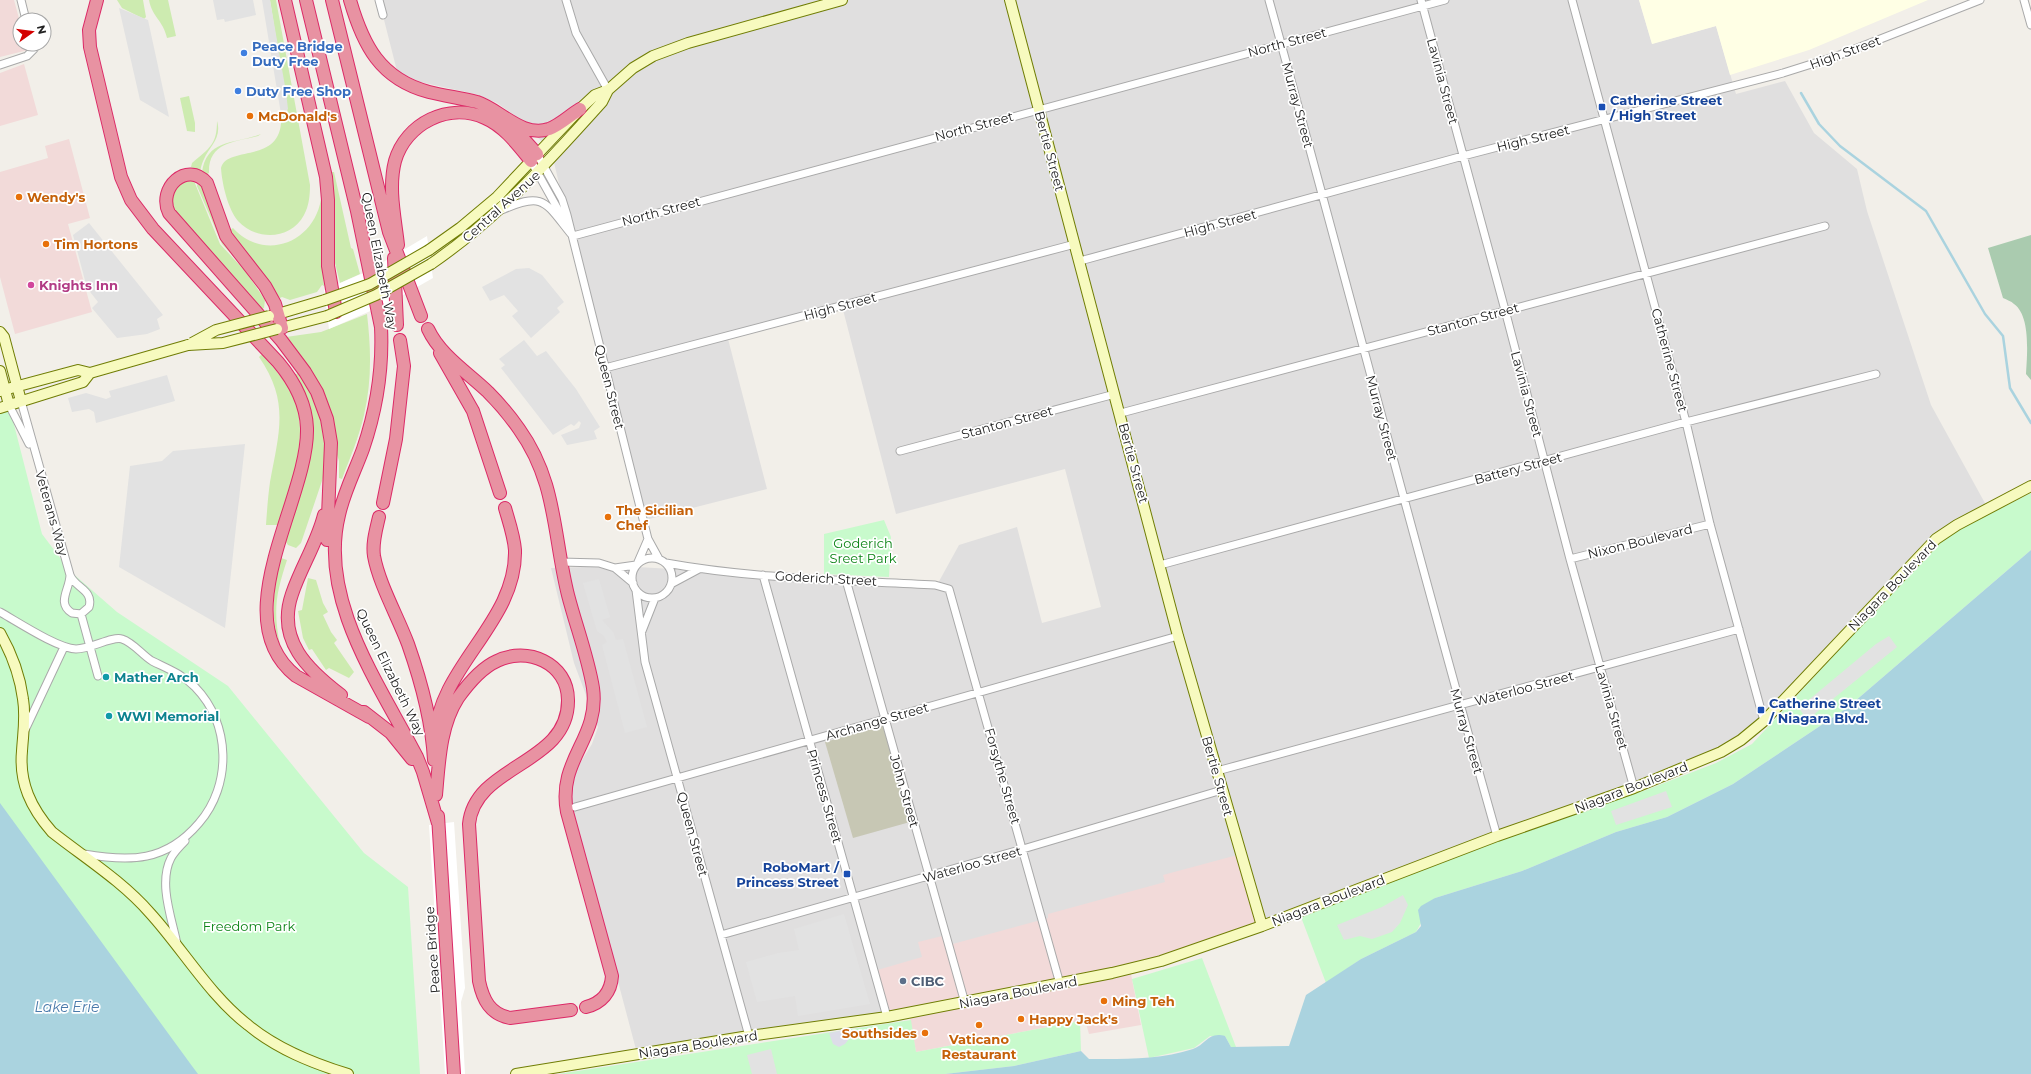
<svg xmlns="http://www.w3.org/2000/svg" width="2031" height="1074" viewBox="0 0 2031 1074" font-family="Montserrat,sans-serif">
<rect width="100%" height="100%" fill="#f2efe9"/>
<path fill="#e0dfdf" d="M 379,0 L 1639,0 L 1652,44 L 1716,26 L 1736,94 L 1785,81 L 1814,133 L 1857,169 L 1867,211 L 1931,405 L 1986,505 L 1931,545 L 1764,722 L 1718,756 L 1260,925 L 887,1013 L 638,1057 L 572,808 L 570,794 L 577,768 L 592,744 L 598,727 L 574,663 L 551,568 L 618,566 L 655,568 L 937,585 L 959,545 L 1017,527 L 1042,623 L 1101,607 L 1065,469 L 896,514 L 842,306 L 727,335 L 767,489 L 645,520 L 567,217 L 551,150 L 514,115 L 497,103 L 475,94 L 420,82 L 397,71 Z"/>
<path fill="#f2dad9" d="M 0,0 L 14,0 L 20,22 L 20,44 L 26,44 L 28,50 L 0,57 Z
M 24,64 L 38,115 L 0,126 L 0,73 Z
M 69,139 L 90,218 L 68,224 L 92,312 L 15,334 L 0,277 L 0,172 L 48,158 L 45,146 Z
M 1241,854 L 1262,926 L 1130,969 L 1141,1025 L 1089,1034 L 1085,1020 L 916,1052 L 909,1013 L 887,1017 L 874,971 L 922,957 L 918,942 L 946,935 L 949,945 L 1048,918 L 1048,914 L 1165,882 L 1163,875 Z"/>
<path fill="#ffffe5" d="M 1639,0 L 1928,0 L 1809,50 L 1730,75 L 1716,26 L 1652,44 Z"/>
<path fill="#c7c7b4" d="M 883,726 L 910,822 L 853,838 L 825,742 Z"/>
<path fill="#cdebb0" d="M 117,0 L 143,0 L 146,17 L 144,19 L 122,8 Z
M 149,0 L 168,0 L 176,36 L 167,38 C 163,20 152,17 149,0 Z
M 270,0 L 276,0 L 310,185 C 310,195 309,206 304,215 C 291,240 256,241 238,221 C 228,209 222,184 221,168 C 227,144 285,166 281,114 L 288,114 Z
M 189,96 L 195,123 L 195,132 L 187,131 L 180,98 Z
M 217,121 C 222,138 210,146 204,159 C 202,163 201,167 200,171 L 191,167 L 192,163 C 210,148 217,144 217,121 Z
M 261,134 L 258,136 C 235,142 208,142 209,173 L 205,175 L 202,173 C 206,138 237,144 261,134 Z
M 330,172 L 334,172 L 351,248 L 353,249 L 360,274 L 340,283 L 335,263 L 334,202 Z
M 189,180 L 194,181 L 220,244 L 246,272 L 265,300 L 264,308 L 262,309 L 177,215 C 169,198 169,185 189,180 Z
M 198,182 L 201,184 L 247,271 L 222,244 L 197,186 Z
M 321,199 L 322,200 L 322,264 L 324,286 L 322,285 L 317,292 L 290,300 L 282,297 L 280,298 L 236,241 L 230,230 L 233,228 C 264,262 314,243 321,199 Z
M 367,314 C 371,348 372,381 364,415 C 359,437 350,458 342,479 L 339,478 L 339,461 L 311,372 L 286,337 L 321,332 Z
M 262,354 C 273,367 285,380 293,396 C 311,437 290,484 278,525 L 266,525 C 267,511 268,496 270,482 C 279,432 290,402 259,357 Z
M 298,373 L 308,388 L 320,417 L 325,448 L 324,475 L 301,543 L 296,548 L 288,545 L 286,542 L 310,452 L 295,375 Z
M 281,558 L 287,560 C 276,594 273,609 280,645 C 269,615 274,588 281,558 Z
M 308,578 L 316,580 L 323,603 L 328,612 L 323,615 L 331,632 L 337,640 L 334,643 L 354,672 L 349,678 L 329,668 L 326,670 L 312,649 L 309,650 L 303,638 L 298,611 L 302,610 Z"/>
<path fill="#aacbaf" d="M 2031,235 L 2031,380 L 2026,374 C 2027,356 2031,316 2014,304 C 2011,301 2007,300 2003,298 L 1988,248 Z"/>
<path fill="#c8facc" d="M 10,409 L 42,534 L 70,571 L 117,612 L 228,686 L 364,853 L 408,887 L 420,1074 L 195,1074 L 0,814 L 0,410 Z
M 2031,493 L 2031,550 L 1847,708 L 1733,784 L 1667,817 L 1616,832 L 1522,871 L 1435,898 L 1416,932 L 1361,959 L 1326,983 L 1301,917 L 1507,835 L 1646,790 L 1716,763 L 1752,744 L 1936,545 L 1956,531 Z
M 884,520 L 891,537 L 889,577 L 824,574 L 824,534 Z
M 1202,958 L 1236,1047 L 1231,1047 L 1225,1036 L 1210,1036 L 1194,1048 L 1149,1058 L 1132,979 Z
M 911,1020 L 916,1052 L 1080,1021 L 1081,1051 L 1014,1066 L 945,1074 L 558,1074 Z"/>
<path fill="#e2e2e2" d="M 213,0 L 253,0 L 256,15 L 225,22 L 224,19 L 217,20 Z
M 262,0 L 270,0 L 286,92 L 288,109 L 281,114 Z
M 119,8 L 148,20 L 169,117 L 140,100 Z
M 89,223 L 163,315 L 157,319 L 160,329 L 147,334 L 117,338 L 92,308 L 98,302 L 87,288 L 73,235 Z
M 529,268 L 542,275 L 564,302 L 557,308 L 560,312 L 531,338 L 512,316 L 518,311 L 504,295 L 490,301 L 482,287 L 516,269 Z
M 524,340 L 537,356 L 546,351 L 576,389 L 600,427 L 594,431 L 597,439 L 567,445 L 561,435 L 579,428 L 581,423 L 579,421 L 574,426 L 571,424 L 553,435 L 501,368 L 505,365 L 499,359 Z
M 167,375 L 175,401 L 96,423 L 94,412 L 89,409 L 72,412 L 68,398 L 86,393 L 106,399 L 111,397 L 109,391 Z
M 245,444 L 225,628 L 119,567 L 130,466 L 162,461 L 173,451 Z
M 599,579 L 610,617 L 602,620 L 613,632 L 616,640 L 623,639 L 647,727 L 625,733 L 602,645 L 607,642 L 604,636 L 597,631 L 583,583 Z
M 1889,636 L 1897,647 L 1807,720 L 1799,708 L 1876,644 Z
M 1666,791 L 1672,807 L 1616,825 L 1611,811 Z
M 1403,895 L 1408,905 L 1400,923 L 1392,932 L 1372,939 L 1360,936 L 1344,940 L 1337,925 L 1382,907 Z
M 844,914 L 870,1004 L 798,1016 L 795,996 L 757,1002 L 746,962 L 778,953 L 799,950 L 794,929 Z
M 771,1049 L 777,1074 L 752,1074 L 747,1055 Z"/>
<path fill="#dddde8" d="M 848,1029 L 849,1039 L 845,1044 L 839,1047 L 833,1044 L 829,1033 Z"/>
<path fill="#aad3df" d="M 2031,550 L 2031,1074 L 945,1074 L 1014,1066 L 1081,1051 L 1089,1059 C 1124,1059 1160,1060 1193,1049 C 1206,1044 1209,1031 1225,1036 L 1231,1047 L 1289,1046 L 1306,995 L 1361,959 L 1416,932 L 1421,926 L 1418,910 L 1421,906 L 1435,898 L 1522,871 L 1616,832 L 1667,817 L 1733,784 L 1847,708 Z
M 0,803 L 192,1066 L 198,1074 L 0,1074 Z"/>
<path fill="#fff" d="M 427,236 L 433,278 L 391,302 L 329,329 L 324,290 L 368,271 Z
M 454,822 L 465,988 L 461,1002 L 465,1074 L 445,1074 L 429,825 Z"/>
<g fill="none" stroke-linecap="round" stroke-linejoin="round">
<path stroke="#aad3df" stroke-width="2.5" d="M 1801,93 L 1819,124 L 1840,146 L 1926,211 L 1985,314 L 2003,336 L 2010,388 L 2031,423"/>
<defs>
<path id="street" d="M 21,0 L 26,20
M 379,0 L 383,15
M 566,0 L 576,33 L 608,90
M 1269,0 C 1346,278 1418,558 1497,836
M 1421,0 L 1505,310 L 1570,559 L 1634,788
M 1572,0 L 1686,422 L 1710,524 L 1764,721
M 2024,0 L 2031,25
M 0,65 L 27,56 L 34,49 L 32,44
M 537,154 L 562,199 L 567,215 L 648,539 L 659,559
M 531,161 L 565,222
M 502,210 C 544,191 545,202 571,234
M 573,236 L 1445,0
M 1080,261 L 1463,156 L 1783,73 L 1837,56 L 1980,0
M 605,368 L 1075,244
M 21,401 L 70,575
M 9,405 L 29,444
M 1121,413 L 1825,226
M 900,451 L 1115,394
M632 578a20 20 0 1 1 40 0a20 20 0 1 1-40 0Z
M 1570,559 L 1710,524
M 561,562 L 599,563 L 615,568 L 633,583
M 638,562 L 648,539
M 666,563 C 754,579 846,580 935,585 L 949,589 L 1060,984
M 1160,565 L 1686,422 L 1876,374
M 615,568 L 636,565
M 70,575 C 75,588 94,590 89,607 L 81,614 L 72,613 C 56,603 70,589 70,575 Z
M 763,575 L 887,1017
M 846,580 L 965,1003
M 671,584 L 699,569
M 636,590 L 645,662 L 749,1036
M 0,612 C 18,622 57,648 76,649 C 91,649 112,636 122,639 C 134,643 142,655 152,661 C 168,669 182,674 195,687 C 231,724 232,785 199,823 C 166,862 130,862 84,854
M 81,614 L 98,676
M 642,631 L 655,598
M 25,730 L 64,647
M 1217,771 L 1739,629
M 575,807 L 1178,636
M 721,935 L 1023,849 L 1222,790
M 177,944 C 172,919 158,883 171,858 C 174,852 180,846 185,841"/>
<path id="secondary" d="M 1010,0 L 1178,636 L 1262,926
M 429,250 L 460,228 L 497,197 L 580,109 L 595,95 L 608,90
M 431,264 C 497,219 549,161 602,102 L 608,90 L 633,68 L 653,56 L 688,43 L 842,0
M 271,316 L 325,300
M 277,329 L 327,316
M 0,332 L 4,337 L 21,401
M 0,371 L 9,405
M 0,391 L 78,370 L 90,373
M 0,408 L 83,382 L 90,373 L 188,345
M 0,633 C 12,654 20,676 23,699 C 26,717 23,734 22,751 C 19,783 31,808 52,832 C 85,858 122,881 150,913 C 182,948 210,996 248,1025 C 277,1049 312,1063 348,1074
M 516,1074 L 749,1036 L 887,1017 L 1112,973 L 1161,961 L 1262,926 L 1497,836 L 1634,788 L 1721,752 L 1741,740 L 1764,721 L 1936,539 L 1957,525 L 2031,486"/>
<path id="highway" d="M 97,0 L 89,30 L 90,47 L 121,177 L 131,200 L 153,229 L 278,362 C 294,381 306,402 307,428 C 309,499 223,618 296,676 L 369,717
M 285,0 L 326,177 L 328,200 L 328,266 L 336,312
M 306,0 L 357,211 L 381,327 C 383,368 376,411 363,449 C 355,471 344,492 339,515 C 318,600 380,685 417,757 L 423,772 L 438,823
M 332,0 L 389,232 L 421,316
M 350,0 C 363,45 380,79 429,92 C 445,96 461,98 477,102 C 501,110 522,138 549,129 C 560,125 570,115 580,109
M 511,125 L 537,154
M 398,245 C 395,218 388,188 395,161 C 406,123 449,102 485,118 C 504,126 518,145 531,161
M 394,258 L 397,325
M 282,328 L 275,304 L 265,286 L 226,236 L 207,183 C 187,160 157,188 169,213 L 281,340 L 305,372 L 317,392 L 327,419 L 331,443 L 327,540
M 428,329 C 440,355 467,372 488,392 C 499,403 510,416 519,429 C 557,482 553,535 568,595 C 576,626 588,657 593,688 C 600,739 557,759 567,812 L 612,976 C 611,992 602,1003 586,1007
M 440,353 L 473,411 L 500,493
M 383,503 L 396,439 L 404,366 L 400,340
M 324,515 C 317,543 301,567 292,594 C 276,640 308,670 341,695
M 379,517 C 376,530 372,543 374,556 C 379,584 398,617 408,644 C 421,681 432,721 434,760
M 364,712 L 391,733 L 412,759
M 435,737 C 439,666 517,622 515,550 C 514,536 509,522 505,508
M 436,795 C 439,762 440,726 458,698 C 468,684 481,668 497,661 C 527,646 568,663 568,700 C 569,765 475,764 469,824 L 479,981 C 483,1000 490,1014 510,1018 L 571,1010
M 438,816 L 454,1074"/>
</defs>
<use href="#street" stroke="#a9a9a9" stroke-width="9"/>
<use href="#secondary" stroke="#707d05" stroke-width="12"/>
<use href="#highway" stroke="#dc2a67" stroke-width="14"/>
<use href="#street" stroke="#fff" stroke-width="7"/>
<use href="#secondary" stroke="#f7fabf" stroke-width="10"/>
<use href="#highway" stroke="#e892a2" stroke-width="12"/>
<defs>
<path id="secondary-bridge" d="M 325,300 L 370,284 L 429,250
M 327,316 L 376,295 L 431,264
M 192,343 L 216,330 L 269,316
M 188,345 L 223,343 L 277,329"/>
</defs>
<use href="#secondary-bridge" stroke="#707d05" stroke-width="12" stroke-linecap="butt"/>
<use href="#secondary-bridge" stroke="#f7fabf" stroke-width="10"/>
</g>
<g fill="#3f7fe0" stroke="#fff" stroke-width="1.5">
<circle cx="244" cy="53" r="4"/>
<circle cx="238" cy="91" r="4"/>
</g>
<g fill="#1a4fb4" stroke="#fff" stroke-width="1.5">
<rect x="1598" y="103" width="8" height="8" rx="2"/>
<rect x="1757" y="706" width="8" height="8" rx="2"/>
<rect x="843" y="870" width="8" height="8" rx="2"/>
</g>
<g fill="#e8710a" stroke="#fff" stroke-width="1.5">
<circle cx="250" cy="116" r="4"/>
<circle cx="19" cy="197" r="4"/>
<circle cx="46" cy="244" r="4"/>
<circle cx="608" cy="517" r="4"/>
<circle cx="1104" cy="1001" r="4"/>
<circle cx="1021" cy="1019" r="4"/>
<circle cx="979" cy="1025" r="4"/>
<circle cx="925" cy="1033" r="4"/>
</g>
<circle fill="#d1479c" stroke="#fff" stroke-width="1.5" cx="31" cy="285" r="4"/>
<g fill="#0f9aa8" stroke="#fff" stroke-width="1.5">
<circle cx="106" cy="677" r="4"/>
<circle cx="109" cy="716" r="4"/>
</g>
<circle fill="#5c6f8a" stroke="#fff" stroke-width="1.5" cx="903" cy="981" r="4"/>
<g text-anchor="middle" stroke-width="3.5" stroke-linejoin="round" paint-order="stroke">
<g font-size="13" fill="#222" stroke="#fff">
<text transform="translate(1287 42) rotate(-15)" y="5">North Street</text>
<text transform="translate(1845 52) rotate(-20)" y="5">High Street</text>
<text transform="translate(1443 81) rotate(75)" y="5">Lavinia Street</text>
<text transform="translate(1298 105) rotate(75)" y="5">Murray Street</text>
<text transform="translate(974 126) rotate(-15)" y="5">North Street</text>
<text transform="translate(1533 138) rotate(-14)" y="5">High Street</text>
<text transform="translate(1050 151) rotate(75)" y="5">Bertie Street</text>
<text transform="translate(501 206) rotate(-42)" y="5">Central Avenue</text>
<text transform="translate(661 211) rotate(-15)" y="5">North Street</text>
<text transform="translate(1220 223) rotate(-15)" y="5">High Street</text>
<text transform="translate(380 261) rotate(79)" y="5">Queen Elizabeth Way</text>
<text transform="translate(840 306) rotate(-15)" y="5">High Street</text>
<text transform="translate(1473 319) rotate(-15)" y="5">Stanton Street</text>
<text transform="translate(1670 360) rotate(75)" y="5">Catherine Street</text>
<text transform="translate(610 387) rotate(76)" y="5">Queen Street</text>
<text transform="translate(1527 394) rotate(75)" y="5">Lavinia Street</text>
<text transform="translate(1382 418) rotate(75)" y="5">Murray Street</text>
<text transform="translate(1007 422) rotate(-15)" y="5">Stanton Street</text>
<text transform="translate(1134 463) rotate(75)" y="5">Bertie Street</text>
<text transform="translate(1518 468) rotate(-15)" y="5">Battery Street</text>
<text transform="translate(52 513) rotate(74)" y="5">Veterans Way</text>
<text transform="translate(1640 541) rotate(-14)" y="5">Nixon Boulevard</text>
<text transform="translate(826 578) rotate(3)" y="5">Goderich Street</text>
<text transform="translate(1892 585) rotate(-46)" y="5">Niagara Boulevard</text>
<text transform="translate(391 672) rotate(64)" y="5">Queen Elizabeth Way</text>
<text transform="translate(1524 688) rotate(-15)" y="5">Waterloo Street</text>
<text transform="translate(1612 707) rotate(74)" y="5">Lavinia Street</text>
<text transform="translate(877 721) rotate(-16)" y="5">Archange Street</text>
<text transform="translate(1467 731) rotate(74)" y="5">Murray Street</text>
<text transform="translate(1003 776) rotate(74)" y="5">Forsythe Street</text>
<text transform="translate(1218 776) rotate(74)" y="5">Bertie Street</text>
<text transform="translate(1631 787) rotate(-21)" y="5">Niagara Boulevard</text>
<text transform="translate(905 791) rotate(74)" y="5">John Street</text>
<text transform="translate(825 796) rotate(74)" y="5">Princess Street</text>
<text transform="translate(693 834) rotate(75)" y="5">Queen Street</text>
<text transform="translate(972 864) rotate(-16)" y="5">Waterloo Street</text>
<text transform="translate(1328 900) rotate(-21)" y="5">Niagara Boulevard</text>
<text transform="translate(432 950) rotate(-94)" y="5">Peace Bridge</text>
<text transform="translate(1018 992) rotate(-11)" y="5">Niagara Boulevard</text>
<text transform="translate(698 1044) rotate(-9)" y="5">Niagara Boulevard</text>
</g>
<g font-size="13" font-weight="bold" fill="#366cbe" stroke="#fff" text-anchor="start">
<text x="252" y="51">Peace Bridge<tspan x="252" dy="15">Duty Free</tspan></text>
<text x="246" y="96">Duty Free Shop</text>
</g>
<g font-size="13" font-weight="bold" fill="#164399" stroke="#fff" text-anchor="start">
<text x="1610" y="105">Catherine Street<tspan x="1610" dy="15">/ High Street</tspan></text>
<text x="1769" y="708">Catherine Street<tspan x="1769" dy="15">/ Niagara Blvd.</tspan></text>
<text x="839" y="872" text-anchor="end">RoboMart /<tspan x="839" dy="15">Princess Street</tspan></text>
</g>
<g font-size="13" font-weight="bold" fill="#c56008" stroke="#fff" text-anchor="start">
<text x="258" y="121">McDonald's</text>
<text x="27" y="202">Wendy's</text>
<text x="54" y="249">Tim Hortons</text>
<text x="616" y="515">The Sicilian<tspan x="616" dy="15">Chef</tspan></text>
<text x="1112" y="1006">Ming Teh</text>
<text x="1029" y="1024">Happy Jack's</text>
<text x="917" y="1038" text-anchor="end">Southsides</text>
<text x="979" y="1044" text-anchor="middle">Vaticano<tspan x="979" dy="15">Restaurant</tspan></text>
</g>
<g font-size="13" font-weight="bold" fill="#b23c85" stroke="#fff" text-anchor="start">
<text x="39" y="290">Knights Inn</text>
</g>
<g font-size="13" fill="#0c8416" stroke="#fff">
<text x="863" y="548">Goderich<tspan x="863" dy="15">Sreet Park</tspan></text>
<text x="249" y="931">Freedom Park</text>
</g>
<g font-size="13" font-weight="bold" fill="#0d838f" stroke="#fff" text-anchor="start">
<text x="114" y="682">Mather Arch</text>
<text x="117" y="721">WWI Memorial</text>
</g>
<g font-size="13" font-weight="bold" fill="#4e5e75" stroke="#fff" text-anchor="start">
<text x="911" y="986">CIBC</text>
</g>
<g font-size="14" font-style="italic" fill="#4a7aab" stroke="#fff">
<text x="67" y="1012">Lake Erie</text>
</g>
</g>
<g transform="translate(32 32) rotate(76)"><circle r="19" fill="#ffffff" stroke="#a7a7a7"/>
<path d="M0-3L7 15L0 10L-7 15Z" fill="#d40000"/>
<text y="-6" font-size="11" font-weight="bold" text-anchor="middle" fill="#222222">N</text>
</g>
</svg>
